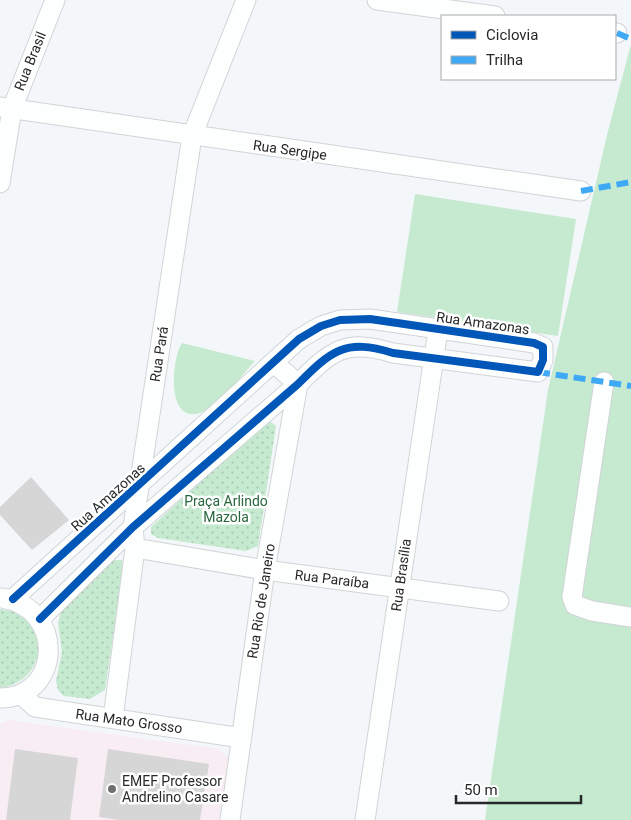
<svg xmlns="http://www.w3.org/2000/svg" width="631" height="820" viewBox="0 0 631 820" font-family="Roboto,sans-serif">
<defs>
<pattern id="park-dots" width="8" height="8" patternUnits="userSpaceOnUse" patternTransform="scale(1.25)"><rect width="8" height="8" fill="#c5ead0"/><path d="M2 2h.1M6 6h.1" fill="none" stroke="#a9c9b3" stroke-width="1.8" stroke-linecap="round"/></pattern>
</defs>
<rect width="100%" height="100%" fill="#f4f7fa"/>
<path fill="#f9edf4" d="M 9,720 L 219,749 L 229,759 L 219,820 L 0,820 L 0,724 Z"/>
<path fill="#c5ead0" d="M 631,44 L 631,820 L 485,820 L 548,390 L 607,135 Z
M 415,194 L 576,219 L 558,336 L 397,312 Z
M 182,343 L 255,361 C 241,376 217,410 196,414 C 166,419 172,357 182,343 Z"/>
<path fill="url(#park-dots)" d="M 268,420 L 276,426 L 258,546 L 246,551 L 158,538 L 151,534 L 151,527 Z
M 114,560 L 122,560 L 123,569 L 105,690 L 90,699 L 64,696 L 58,690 L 56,681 L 62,652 L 58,623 L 62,608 Z
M 0,609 C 51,614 51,681 0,688 Z"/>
<path fill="#d6d6d7" d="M 31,477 L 69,520 L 32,550 L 0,515 L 0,507 Z
M 15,749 L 78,758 L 70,820 L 6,820 Z
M 108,749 L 209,764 L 200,820 L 120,820 L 99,817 Z"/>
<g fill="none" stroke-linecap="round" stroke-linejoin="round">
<defs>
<path id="minor" d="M 377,0 L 495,16
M 615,33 L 617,33
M 0,107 L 581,191
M 0,183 L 12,109 L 55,0
M 604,382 L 572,597 L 575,605 L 592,611 L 631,617
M 135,548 L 265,570 L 499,601
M 13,599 L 299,339 L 321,326 L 340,320 L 370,319 L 534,343 L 543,347 L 543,360 L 538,372 L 393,353 C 345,338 331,351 298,384 L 133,527 L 40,619
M 21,694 L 35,707 L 242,738
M 0,698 C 62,698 66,608 2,598
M 113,718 L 135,548 L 133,527 L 192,136 L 246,0
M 230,820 L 265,570 L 298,384 L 274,363
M 365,820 L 438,330"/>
</defs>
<use href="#minor" stroke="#d1d3d6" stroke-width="21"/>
<use href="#minor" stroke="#fdfefe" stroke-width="19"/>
<path stroke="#3fa9f5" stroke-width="6" stroke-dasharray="12 6" stroke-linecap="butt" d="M 617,33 L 631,39
M 581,191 L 631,182
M 538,372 L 631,386"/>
<defs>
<path id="cycleway" d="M 13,599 L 299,339 L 321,326 L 340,320 L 370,319 L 534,343 L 543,347 L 543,360 L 538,372 L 393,353 C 345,338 331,351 298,384 L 133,527 L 40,619"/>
</defs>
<use href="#cycleway" stroke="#fff" stroke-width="11"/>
<use href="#cycleway" stroke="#0057b8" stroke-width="8"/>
</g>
<circle fill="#6e7073" stroke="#fff" stroke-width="2" cx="112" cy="789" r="5"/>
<g text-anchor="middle" stroke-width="5" stroke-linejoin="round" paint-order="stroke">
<g font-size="14" fill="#26282a" stroke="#fff">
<text transform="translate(30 61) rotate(-68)" y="5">Rua Brasil</text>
<text transform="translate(290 150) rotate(8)" y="5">Rua Sergipe</text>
<text transform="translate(483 323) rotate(8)" y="5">Rua Amazonas</text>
<text transform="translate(159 354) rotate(-81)" y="5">Rua Pará</text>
<text transform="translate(108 497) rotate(-42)" y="5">Rua Amazonas</text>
<text transform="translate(401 575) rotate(-82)" y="5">Rua Brasília</text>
<text transform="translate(332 579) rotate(7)" y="5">Rua Paraíba</text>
<text transform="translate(261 601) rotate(-81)" y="5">Rua Rio de Janeiro</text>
<text transform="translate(129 721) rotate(8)" y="5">Rua Mato Grosso</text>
</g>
<g font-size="14" fill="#28663d" stroke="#fff">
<text x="226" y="506">Praça Arlindo<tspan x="226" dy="16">Mazola</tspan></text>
</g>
<g font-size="14" fill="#26282a" stroke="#fff" text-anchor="start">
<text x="122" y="786">EMEF Professor<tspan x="122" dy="16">Andrelino Casare</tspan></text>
</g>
</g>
<rect x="441" y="15" width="175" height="65" fill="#ffffff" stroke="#a8a9aa"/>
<rect x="451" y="31" width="25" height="8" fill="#0057b8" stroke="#a8a9aa"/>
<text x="486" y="40" font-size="15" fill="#26282a">Ciclovia</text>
<rect x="451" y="56" width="25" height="8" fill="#3fa9f5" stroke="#a8a9aa"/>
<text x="486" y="65" font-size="15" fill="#26282a">Trilha</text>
<path d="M456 795v8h125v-8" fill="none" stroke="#26282a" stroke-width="2.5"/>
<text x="464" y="795" font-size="15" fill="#26282a" stroke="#ffffff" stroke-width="4" paint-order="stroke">50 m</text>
</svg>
